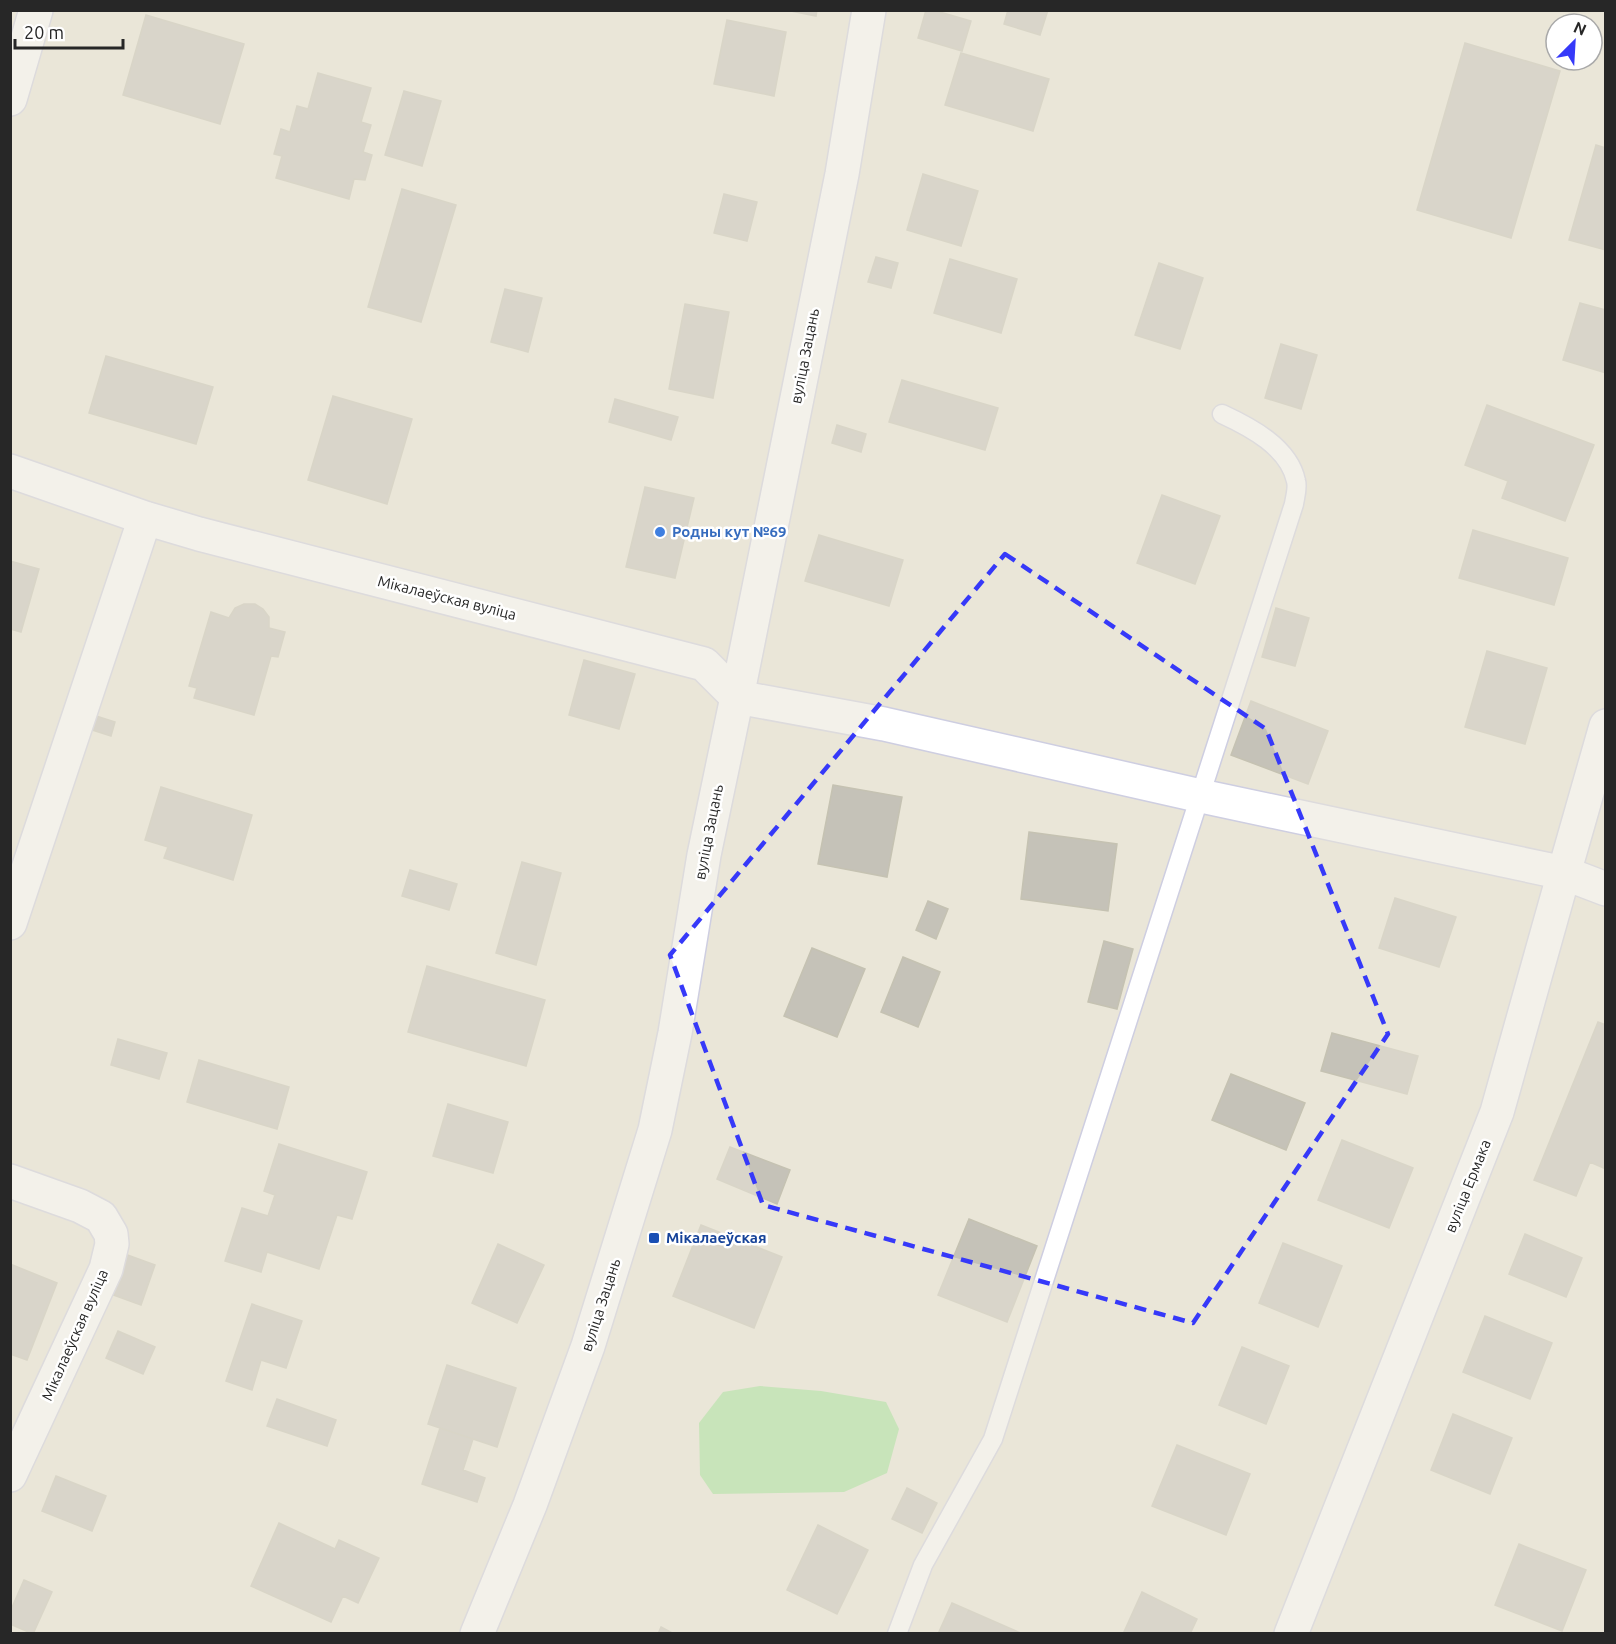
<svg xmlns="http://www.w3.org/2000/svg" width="1616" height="1644" viewBox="0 0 1616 1644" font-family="Ubuntu,sans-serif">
<rect width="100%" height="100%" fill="#eae6d8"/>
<path fill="#a1e294" d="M 760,1386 L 821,1391 L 886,1402 L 899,1429 L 887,1473 L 844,1492 L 713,1494 L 700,1475 L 699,1423 L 723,1392 Z"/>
<path fill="#c5c2b8" stroke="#c5c2b2" stroke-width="1.5" d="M 786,10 L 817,10 L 816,16 Z
M 926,10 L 933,10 L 971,21 L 962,51 L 918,38 Z
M 1008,10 L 1048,10 L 1040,35 L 1004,24 Z
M 146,15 L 244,44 L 220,124 L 123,95 Z
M 727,20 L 786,32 L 774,96 L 714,84 Z
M 1465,43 L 1560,71 L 1511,238 L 1417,210 Z
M 961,53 L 1049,79 L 1033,131 L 945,105 Z
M 318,73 L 371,88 L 361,122 L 371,125 L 363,152 L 372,155 L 365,180 L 354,179 L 349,199 L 276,178 L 282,156 L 274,154 L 281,129 L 290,132 L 297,106 L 308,109 Z
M 404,91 L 441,101 L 422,166 L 385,155 Z
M 1596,145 L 1606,148 L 1606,250 L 1569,240 Z
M 923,174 L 978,191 L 961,246 L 907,230 Z
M 402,189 L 456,205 L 421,322 L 368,307 Z
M 724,194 L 757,202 L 747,241 L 714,233 Z
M 876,257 L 898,263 L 891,288 L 868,282 Z
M 950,259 L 1017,279 L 1001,333 L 934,313 Z
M 1159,263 L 1203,278 L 1180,349 L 1135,335 Z
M 505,289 L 542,298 L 528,352 L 491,342 Z
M 1580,303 L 1606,310 L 1606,373 L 1563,360 Z
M 685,304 L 729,312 L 713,398 L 669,389 Z
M 1281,344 L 1317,355 L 1301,409 L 1265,398 Z
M 106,356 L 213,387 L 196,444 L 89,413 Z
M 902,380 L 998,408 L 985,450 L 889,422 Z
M 333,396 L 412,419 L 387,504 L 308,480 Z
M 615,399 L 678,417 L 671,440 L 609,422 Z
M 1487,405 L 1594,445 L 1565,521 L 1502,498 L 1508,481 L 1465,465 Z
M 837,425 L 866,434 L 861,452 L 832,443 Z
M 645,487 L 694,498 L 675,578 L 626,567 Z
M 1162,495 L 1220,516 L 1195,584 L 1137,563 Z
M 1473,530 L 1568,558 L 1554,605 L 1459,578 Z
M 819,535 L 903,560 L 889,606 L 805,581 Z
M 10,561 L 39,569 L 21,632 L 10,629 Z
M 244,604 L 255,604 L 263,609 L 269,617 L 269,628 L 285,632 L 278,657 L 271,656 L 254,715 L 194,698 L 197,688 L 189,686 L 211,612 L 229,618 L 235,608 Z
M 1276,608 L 1309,618 L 1295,666 L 1262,657 Z
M 1487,651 L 1547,668 L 1525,744 L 1465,727 Z
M 584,660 L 635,674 L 619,729 L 569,715 Z
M 1251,701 L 1328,731 L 1308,784 L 1231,755 Z
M 93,715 L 115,722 L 111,736 L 89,729 Z
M 833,785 L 902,797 L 887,877 L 818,864 Z
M 161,787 L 252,815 L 233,880 L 164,858 L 168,847 L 145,840 Z
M 1029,832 L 1117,844 L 1108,911 L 1021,899 Z
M 522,862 L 561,873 L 536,965 L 496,953 Z
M 410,870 L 457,884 L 449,910 L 402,896 Z
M 1395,898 L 1456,917 L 1439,967 L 1379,948 Z
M 928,901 L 948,909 L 936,939 L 916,930 Z
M 1104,941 L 1133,949 L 1117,1009 L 1088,1002 Z
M 812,948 L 865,969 L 837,1037 L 784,1016 Z
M 903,957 L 940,972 L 918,1027 L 881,1012 Z
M 427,966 L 545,1000 L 526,1066 L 408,1032 Z
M 1598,1022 L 1606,1025 L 1606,1169 L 1590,1162 L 1576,1196 L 1534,1180 Z
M 1332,1033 L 1418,1056 L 1407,1094 L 1321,1071 Z
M 118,1039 L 167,1053 L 159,1079 L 111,1065 Z
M 199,1060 L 289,1087 L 277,1129 L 187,1102 Z
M 1231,1074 L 1305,1103 L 1286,1150 L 1212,1120 Z
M 448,1104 L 508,1122 L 493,1173 L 433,1156 Z
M 1342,1140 L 1413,1168 L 1389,1228 L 1318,1200 Z
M 279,1144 L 367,1172 L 352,1219 L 337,1215 L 319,1269 L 267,1252 L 261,1272 L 225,1261 L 242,1208 L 268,1216 L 275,1195 L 264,1191 Z
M 730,1147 L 790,1170 L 777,1204 L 717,1179 Z
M 969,1219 L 1037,1246 L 1007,1322 L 938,1295 Z
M 701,1225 L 782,1257 L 754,1328 L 673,1296 Z
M 1525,1234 L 1582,1258 L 1566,1297 L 1509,1274 Z
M 1283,1243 L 1342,1266 L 1318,1327 L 1259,1303 Z
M 498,1244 L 544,1265 L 517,1323 L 472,1303 Z
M 122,1253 L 155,1265 L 141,1305 L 108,1293 Z
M 10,1264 L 57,1283 L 27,1360 L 10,1354 Z
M 252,1304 L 302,1321 L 286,1368 L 261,1360 L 252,1390 L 226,1381 Z
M 1485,1316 L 1552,1343 L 1530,1399 L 1463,1372 Z
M 118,1331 L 155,1347 L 143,1374 L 106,1358 Z
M 1242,1347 L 1289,1366 L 1266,1424 L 1219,1405 Z
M 447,1365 L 516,1388 L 497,1447 L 428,1424 Z
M 277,1399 L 336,1420 L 327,1446 L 267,1426 Z
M 1453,1414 L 1512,1438 L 1490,1494 L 1431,1470 Z
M 440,1428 L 473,1439 L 463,1470 L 485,1478 L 477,1502 L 422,1484 Z
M 1177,1445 L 1250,1474 L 1226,1535 L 1152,1506 Z
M 56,1476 L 106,1496 L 92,1531 L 42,1511 Z
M 907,1488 L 937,1503 L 922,1533 L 892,1519 Z
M 279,1523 L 335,1549 L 339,1540 L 379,1558 L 358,1603 L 343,1596 L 331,1622 L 251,1586 Z
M 818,1525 L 868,1550 L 837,1614 L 787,1590 Z
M 1519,1544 L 1586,1570 L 1562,1631 L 1495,1605 Z
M 24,1580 L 52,1592 L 33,1634 L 10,1624 L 10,1612 Z
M 1142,1592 L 1197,1619 L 1190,1634 L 1123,1634 Z
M 952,1603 L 1023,1634 L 938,1634 Z
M 661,1627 L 674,1634 L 658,1634 Z"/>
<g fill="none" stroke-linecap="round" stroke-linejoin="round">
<defs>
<path id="lane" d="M 897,1634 L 923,1565 L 993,1439 L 1294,504 C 1295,497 1298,488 1296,481 C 1289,447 1250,427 1222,414"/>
<path id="street" d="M 10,99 L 36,10
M 10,471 L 145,518 L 199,534 L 704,664 L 737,697
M 737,697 L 842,174 L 869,10
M 10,923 L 145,518
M 10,1181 L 80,1206 L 101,1217 L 111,1234 L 112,1244 L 106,1269 L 10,1475
M 1291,1634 L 1497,1112 L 1564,873 L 1606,889"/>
<path id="secondary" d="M 477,1634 L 530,1505 L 588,1346 L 655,1130 L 675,1033 L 704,855 L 737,697 L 884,724 L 1201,796 L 1564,873 L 1606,726"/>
</defs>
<use href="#lane" stroke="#cecee1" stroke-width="21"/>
<use href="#street" stroke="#cecee1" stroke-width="36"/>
<use href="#secondary" stroke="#cecee1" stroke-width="36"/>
<use href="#lane" stroke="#fff" stroke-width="18"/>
<use href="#street" stroke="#fff" stroke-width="33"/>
<use href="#secondary" stroke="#fff" stroke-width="33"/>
</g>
<path d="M0 0H1616V1644H0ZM 1005,554 L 1266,729 L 1388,1034 L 1193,1323 L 763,1205 L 670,955 Z" fill="#eae6d8" fill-opacity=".55" fill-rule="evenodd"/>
<path fill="none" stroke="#3639f9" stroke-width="4.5" stroke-dasharray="12 8" stroke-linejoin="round" d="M 1005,554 L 1266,729 L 1388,1034 L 1193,1323 L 763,1205 L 670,955 Z"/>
<circle fill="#3f7fe0" stroke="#fff" stroke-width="2" cx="660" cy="532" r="6"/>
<rect fill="#1a4fb4" stroke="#fff" stroke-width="2" x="648" y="1232" width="12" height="12" rx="3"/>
<g text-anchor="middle" stroke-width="5" stroke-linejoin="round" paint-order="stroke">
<g font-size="15" fill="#272727" stroke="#fff">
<text transform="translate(805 356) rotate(-79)" y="5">вуліца Зацань</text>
<text transform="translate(447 598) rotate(14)" y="5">Мікалаеўская вуліца</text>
<text transform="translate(709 832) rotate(-79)" y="5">вуліца Зацань</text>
<text transform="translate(1468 1186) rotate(-68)" y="5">вуліца Ермака</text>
<text transform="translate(601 1305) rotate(-72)" y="5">вуліца Зацань</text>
<text transform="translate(75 1335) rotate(-66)" y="5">Мікалаеўская вуліца</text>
</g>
<g font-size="15" font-weight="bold" fill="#366cbe" stroke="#fff" text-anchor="start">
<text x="672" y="537">Родны кут №69</text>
</g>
<g font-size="15" font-weight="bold" fill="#164399" stroke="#fff" text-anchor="start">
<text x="666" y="1243">Мікалаеўская</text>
</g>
</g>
<rect width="1616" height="1644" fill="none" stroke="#272727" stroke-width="24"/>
<g transform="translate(1574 42) rotate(24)"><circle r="28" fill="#ffffff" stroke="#a9a9a9" stroke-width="1.5"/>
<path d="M0-4.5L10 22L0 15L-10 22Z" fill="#3639f9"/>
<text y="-9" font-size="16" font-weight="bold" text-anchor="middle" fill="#272727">N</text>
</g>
<path d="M15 39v9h108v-9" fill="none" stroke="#272727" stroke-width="3"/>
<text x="24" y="39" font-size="18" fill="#272727" stroke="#ffffff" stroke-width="4.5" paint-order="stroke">20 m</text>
</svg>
